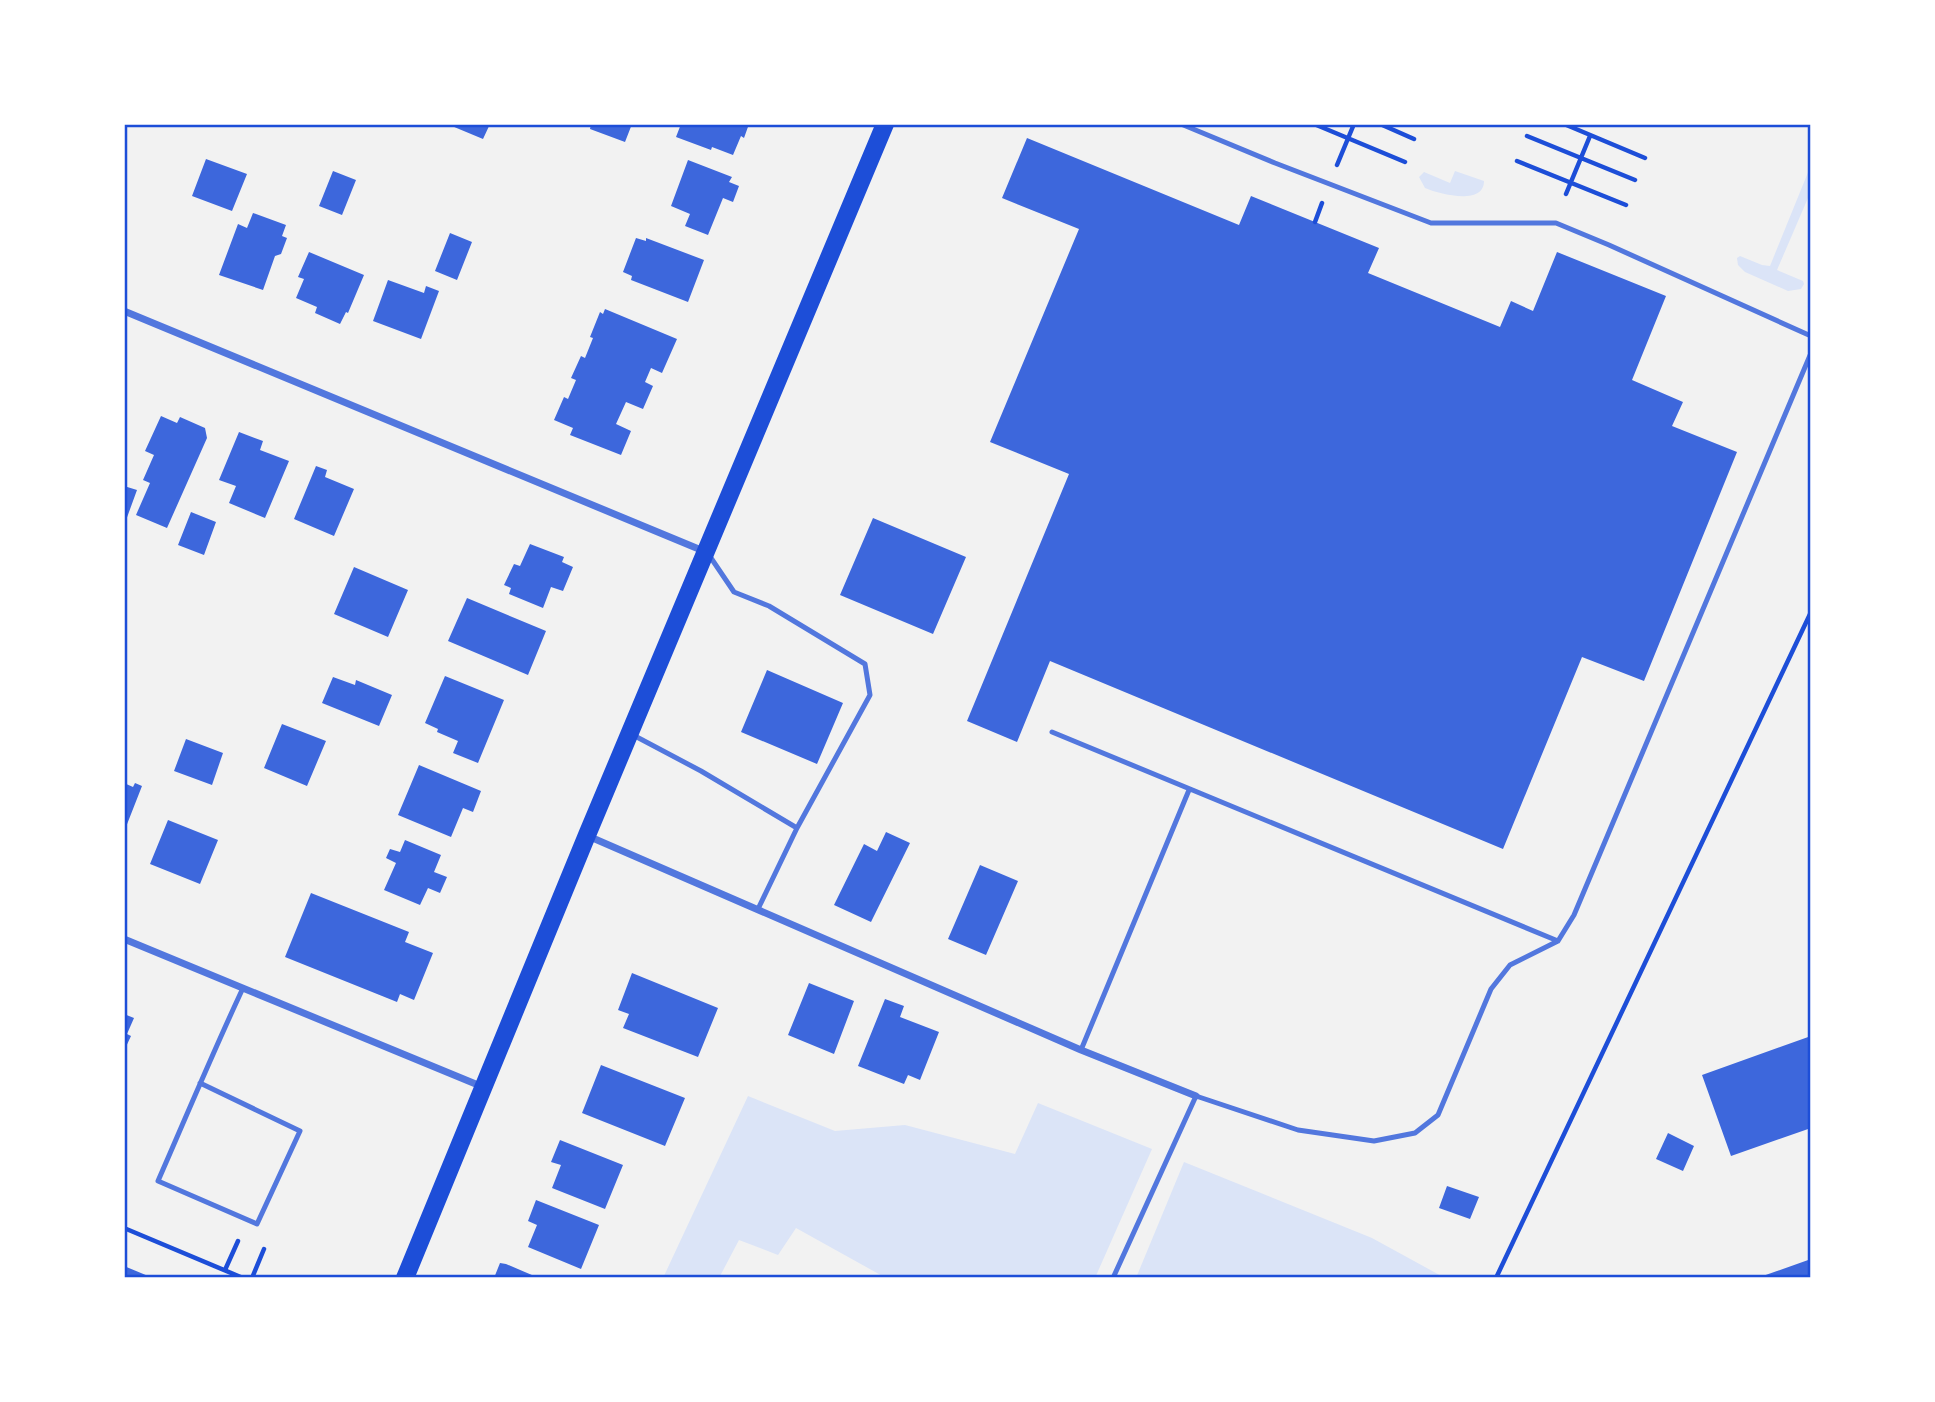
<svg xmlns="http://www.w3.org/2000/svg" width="1935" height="1402" viewBox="0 0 1935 1402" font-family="Rubik,sans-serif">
<rect width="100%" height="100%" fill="#f2f2f2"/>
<path fill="#dbe4f7" d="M 1811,165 L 1811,191 L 1777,270 L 1803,281 L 1804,284 L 1801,289 L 1788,291 L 1745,272 L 1738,265 L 1737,258 L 1740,256 L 1762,265 L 1770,266 Z
M 1455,171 L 1484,181 C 1484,206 1439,194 1425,188 L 1419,177 L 1424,172 L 1450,183 Z
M 748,1096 L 835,1131 L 905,1125 L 1015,1154 L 1038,1103 L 1152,1149 L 1095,1278 L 886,1278 L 796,1228 L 778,1255 L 739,1240 L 719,1278 L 663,1278 Z
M 1184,1162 L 1372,1238 L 1445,1278 L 1136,1278 Z"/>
<path fill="#3d67dc" d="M 447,124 L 490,124 L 483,139 Z
M 591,124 L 632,124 L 625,142 L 590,129 Z
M 681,124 L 749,124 L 744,138 L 741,136 L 733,155 L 712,147 L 711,150 L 676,137 Z
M 1027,138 L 1239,225 L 1251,196 L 1379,248 L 1368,273 L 1500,327 L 1511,301 L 1533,311 L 1557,252 L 1666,296 L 1632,380 L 1683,402 L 1672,426 L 1737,452 L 1644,681 L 1582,657 L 1503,849 L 1050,661 L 1017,742 L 967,721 L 1069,474 L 990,442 L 1079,229 L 1002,198 Z
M 206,159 L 247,174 L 232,211 L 192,196 Z
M 688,160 L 732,177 L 729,182 L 739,186 L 733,202 L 723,198 L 708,235 L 685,226 L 690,214 L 671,206 Z
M 333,171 L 356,180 L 342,215 L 319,206 Z
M 253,213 L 286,225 L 282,236 L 287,238 L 281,254 L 275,256 L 263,290 L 219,275 L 238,224 L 247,228 Z
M 450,233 L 472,242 L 457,280 L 435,271 Z
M 636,238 L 646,241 L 646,238 L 704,260 L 688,302 L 631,280 L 632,276 L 623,272 Z
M 309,252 L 364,275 L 348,313 L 346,312 L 340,324 L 315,313 L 317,307 L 296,298 L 304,279 L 298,277 Z
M 388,280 L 424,293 L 426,286 L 439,291 L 421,339 L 373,321 Z
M 605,309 L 677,339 L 662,373 L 651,368 L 645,382 L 653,386 L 643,409 L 626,402 L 616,424 L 631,431 L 621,455 L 570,435 L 573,428 L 554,420 L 564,397 L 568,399 L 576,380 L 571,378 L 581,356 L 585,358 L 593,338 L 590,337 L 600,312 L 603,314 Z
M 161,416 L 177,423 L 180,417 L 205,428 L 207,438 L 167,528 L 136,515 L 150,483 L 143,480 L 154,455 L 145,451 Z
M 239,432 L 263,441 L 260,450 L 289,461 L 265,518 L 229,503 L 236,486 L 219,480 Z
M 316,466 L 327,470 L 325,477 L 354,489 L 334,536 L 294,519 Z
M 124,486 L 137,490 L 125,523 L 124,523 Z
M 191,512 L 216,522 L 204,555 L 178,545 Z
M 873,518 L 966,557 L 933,634 L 840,595 Z
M 530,544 L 564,557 L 562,562 L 573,567 L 563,591 L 551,587 L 543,608 L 509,594 L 511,588 L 504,585 L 514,564 L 520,566 Z
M 354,567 L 408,590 L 388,637 L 334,614 Z
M 467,598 L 546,631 L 528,675 L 448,641 Z
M 767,670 L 843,703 L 817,764 L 741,732 Z
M 445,676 L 504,700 L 478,763 L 453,753 L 458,741 L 437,732 L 438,729 L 425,723 Z
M 333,677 L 355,685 L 356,680 L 392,695 L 379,726 L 322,703 Z
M 282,724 L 326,741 L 307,786 L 264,768 Z
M 186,739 L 223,753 L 212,785 L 174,771 Z
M 419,765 L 481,791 L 473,812 L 463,808 L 451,837 L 398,815 Z
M 124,783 L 133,787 L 135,783 L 142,786 L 124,832 Z
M 168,820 L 218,840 L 200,884 L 150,864 Z
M 886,832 L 910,843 L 871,922 L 834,905 L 864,844 L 877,851 Z
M 405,840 L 441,855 L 434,872 L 447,877 L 440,893 L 428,888 L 420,905 L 384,890 L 396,863 L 386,858 L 390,849 L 400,852 Z
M 980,865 L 1018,881 L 986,955 L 948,939 Z
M 311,893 L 409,932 L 405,942 L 433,953 L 414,1000 L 400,994 L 397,1002 L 285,957 Z
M 632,973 L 718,1008 L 698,1057 L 623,1028 L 629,1014 L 618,1010 Z
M 809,983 L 854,1001 L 834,1054 L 788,1035 Z
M 885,999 L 904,1006 L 900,1017 L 939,1032 L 920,1080 L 908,1075 L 904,1084 L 858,1066 Z
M 124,1014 L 134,1018 L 127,1034 L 131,1036 L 124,1051 Z
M 1811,1036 L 1811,1128 L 1731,1156 L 1702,1075 Z
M 601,1065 L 685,1098 L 665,1146 L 582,1113 Z
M 1668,1133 L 1694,1146 L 1683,1171 L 1656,1159 Z
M 560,1140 L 623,1165 L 605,1209 L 552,1188 L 561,1165 L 551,1162 Z
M 1447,1186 L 1479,1197 L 1470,1219 L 1439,1208 Z
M 536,1200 L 599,1225 L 581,1269 L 528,1247 L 537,1225 L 528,1221 Z
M 1811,1259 L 1811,1278 L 1760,1278 L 1760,1277 Z
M 500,1263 L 506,1264 L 539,1278 L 494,1278 Z
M 124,1266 L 153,1278 L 124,1278 Z"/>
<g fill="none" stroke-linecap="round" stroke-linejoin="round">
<path stroke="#1d4ed8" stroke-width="4.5" d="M 1314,124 L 1405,162
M 1380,124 L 1414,139
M 1564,124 L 1645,158
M 1527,136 L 1635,180
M 1517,161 L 1626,205
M 1337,165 L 1354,124
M 1566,194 L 1590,136
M 1315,222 L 1322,203
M 124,1228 L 243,1278
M 225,1270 L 238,1241
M 252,1278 L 264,1249
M 1496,1278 L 1811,612"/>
<path stroke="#5277de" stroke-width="5" d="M 1181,124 L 1275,163 L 1431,223 L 1556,223 L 1609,245 L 1811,336
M 709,555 L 734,592 L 769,606 L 865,664 L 870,695 L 797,828 L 758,909
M 1052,732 L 1558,941
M 633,735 L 701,771 L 797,828
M 1081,1050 L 1189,790
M 200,1083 L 300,1131 L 257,1224 L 158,1181 C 186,1117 213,1052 243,988
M 1113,1278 L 1196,1096 L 1298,1130 L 1374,1141 L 1415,1133 L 1438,1115 L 1491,989 L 1510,965 L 1558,941 L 1574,915 L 1811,353"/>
<path stroke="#5277de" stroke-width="7" d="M 124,311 L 706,552
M 588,836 L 1081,1050 L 1196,1096
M 124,939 L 483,1087"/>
<path stroke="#1d4ed8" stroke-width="18" d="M 405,1278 L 587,835 L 885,124"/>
</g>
<rect width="1935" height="1402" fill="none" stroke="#ffffff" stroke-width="252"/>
<rect x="126" y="126" width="1683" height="1150" fill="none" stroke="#1d4ed8" stroke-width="2.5"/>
</svg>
